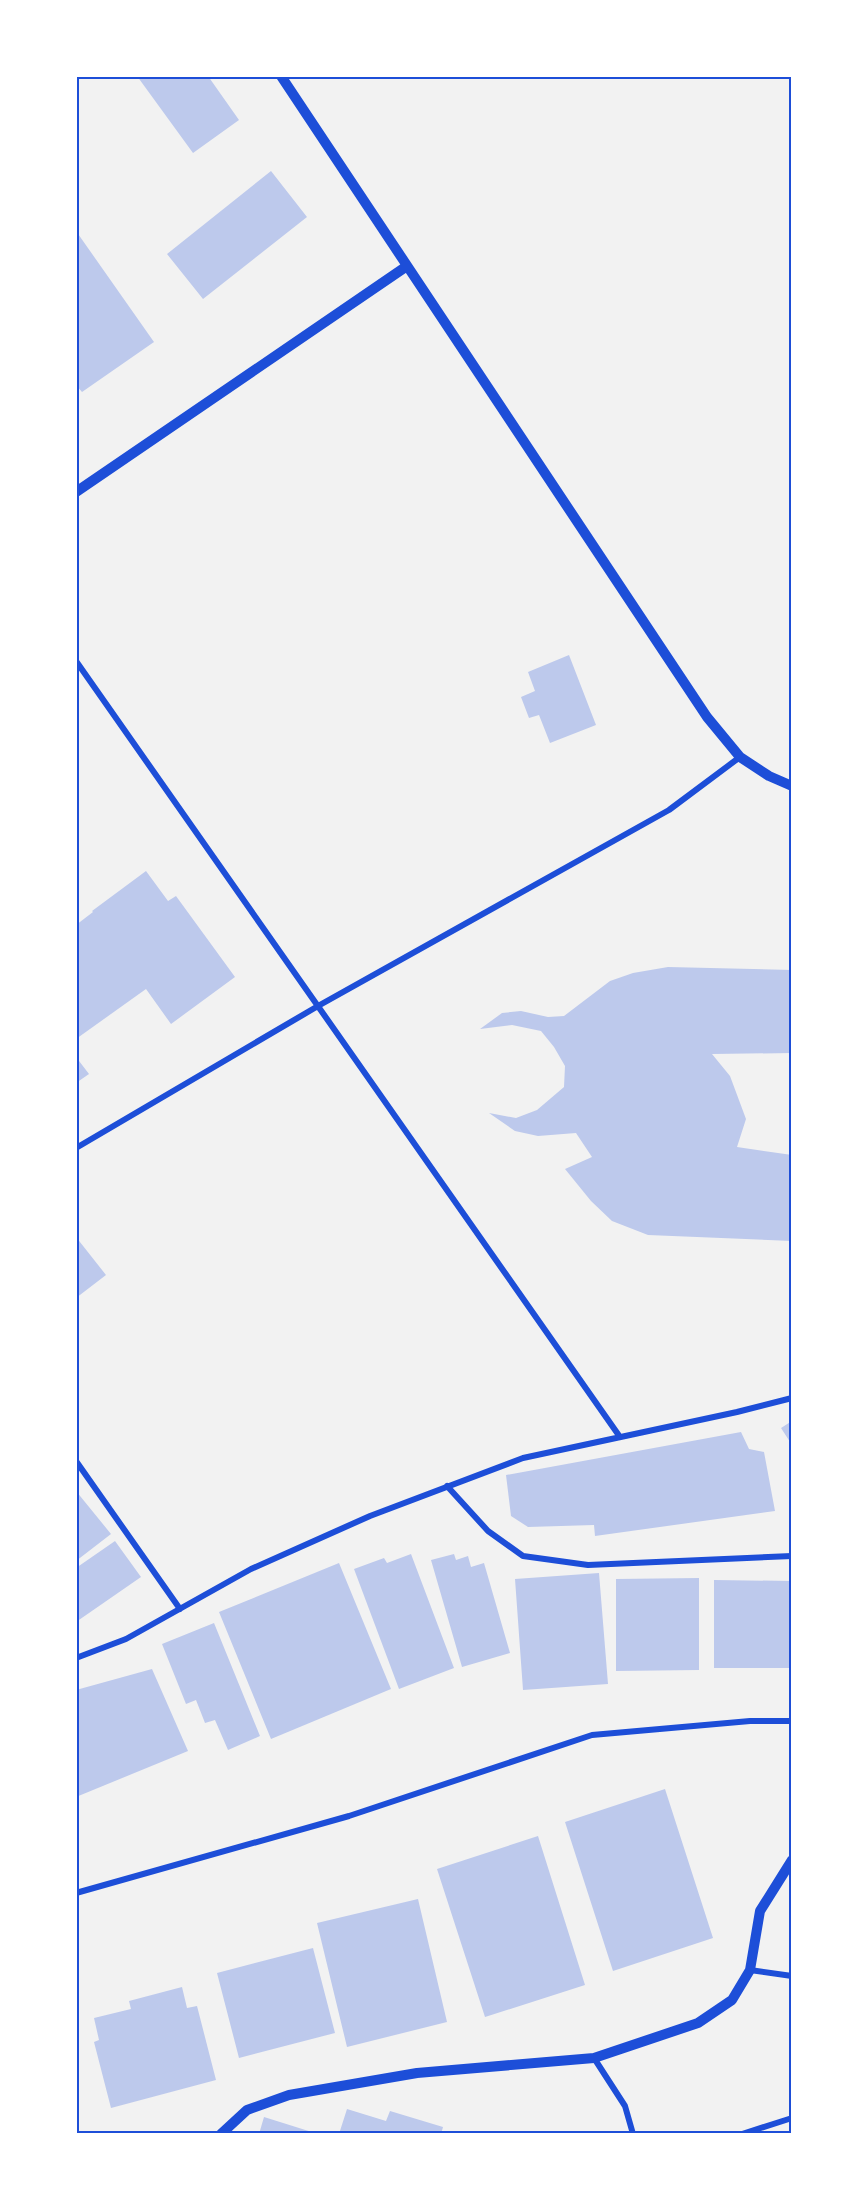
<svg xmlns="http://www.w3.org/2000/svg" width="868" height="2210" viewBox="0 0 868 2210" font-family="Poppins,sans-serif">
<rect width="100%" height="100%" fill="#f2f2f2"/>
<path fill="#bdc9ec" d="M 137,76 L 208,76 L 239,120 L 193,153 Z
M 271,171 L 307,217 L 203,299 L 167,254 Z
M 76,231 L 154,342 L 82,392 L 76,385 Z
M 569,655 L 596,725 L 550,743 L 539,715 L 529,718 L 521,697 L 535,691 L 528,672 Z
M 146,871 L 168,901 L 176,896 L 235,977 L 171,1024 L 146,989 L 76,1039 L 76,925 L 93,912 L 92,911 Z
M 668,967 L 792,970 L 792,1053 L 712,1054 L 730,1076 L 746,1119 L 737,1147 L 792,1155 L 792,1241 L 648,1235 L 612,1221 L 591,1201 L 565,1169 L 592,1157 L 576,1133 L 538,1136 L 515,1131 L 489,1113 L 516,1118 L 537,1110 L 564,1087 L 565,1066 L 554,1047 L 541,1031 L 512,1025 L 480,1029 L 502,1013 L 521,1011 L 548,1017 L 564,1016 L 610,981 L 633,973 Z
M 76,1057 L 89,1074 L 76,1083 Z
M 76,1237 L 106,1275 L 76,1298 Z
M 792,1421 L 792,1445 L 781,1428 Z
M 741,1432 L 749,1449 L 764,1452 L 775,1511 L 595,1536 L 594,1525 L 528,1527 L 511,1516 L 506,1475 Z
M 76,1491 L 111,1534 L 76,1561 Z
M 115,1541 L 141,1577 L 76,1622 L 76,1568 Z
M 411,1554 L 454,1668 L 399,1689 L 354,1569 L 384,1558 L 387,1563 Z
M 454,1554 L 456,1560 L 468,1556 L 471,1567 L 484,1563 L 510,1653 L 462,1667 L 431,1560 Z
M 339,1563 L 391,1689 L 271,1739 L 219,1612 Z
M 599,1573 L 608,1684 L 523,1690 L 515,1579 Z
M 699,1578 L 699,1670 L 616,1671 L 616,1579 Z
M 714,1580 L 792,1581 L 792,1668 L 714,1668 Z
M 214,1623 L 260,1736 L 228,1750 L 215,1720 L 205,1723 L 196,1700 L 186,1704 L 162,1644 Z
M 152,1669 L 188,1751 L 76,1797 L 76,1690 Z
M 665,1789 L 713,1938 L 613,1971 L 565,1822 Z
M 538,1836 L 585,1985 L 485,2017 L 437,1869 Z
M 418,1899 L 447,2022 L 347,2047 L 317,1923 Z
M 313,1948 L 335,2033 L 239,2058 L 217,1973 Z
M 182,1987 L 187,2008 L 197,2006 L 216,2080 L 111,2108 L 94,2042 L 99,2040 L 94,2018 L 131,2009 L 129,2001 Z
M 347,2109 L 386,2121 L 390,2111 L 443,2127 L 441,2134 L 339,2134 Z
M 264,2117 L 315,2133 L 315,2134 L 259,2134 Z"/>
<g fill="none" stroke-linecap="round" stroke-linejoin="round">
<path stroke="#1d4ed8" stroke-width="6" d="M 76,661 L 620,1437
M 76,1148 L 318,1006 L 669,810 L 740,757
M 76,1461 L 180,1609
M 447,1486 L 488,1531 L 523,1556 L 588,1565 L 792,1556
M 76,1658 L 126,1639 L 251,1569 L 370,1516 L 523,1458 L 737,1412 L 792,1398
M 76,1893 L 349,1816 L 592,1735 L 750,1721 L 792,1721
M 750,1970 L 792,1976
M 594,2058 L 625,2106 L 633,2134
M 742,2134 L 792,2118"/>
<path stroke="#1d4ed8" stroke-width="10" d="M 281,76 L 707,717 L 740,757 L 769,776 L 792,786
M 76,492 L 407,266
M 221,2134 L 247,2110 L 289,2095 L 417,2073 L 594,2058 L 698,2023 L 732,2000 L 750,1970 L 760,1911 L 792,1860"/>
</g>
<rect width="868" height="2210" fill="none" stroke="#ffffff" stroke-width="156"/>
<rect x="78" y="78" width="712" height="2054" fill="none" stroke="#1d4ed8" stroke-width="2"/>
</svg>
